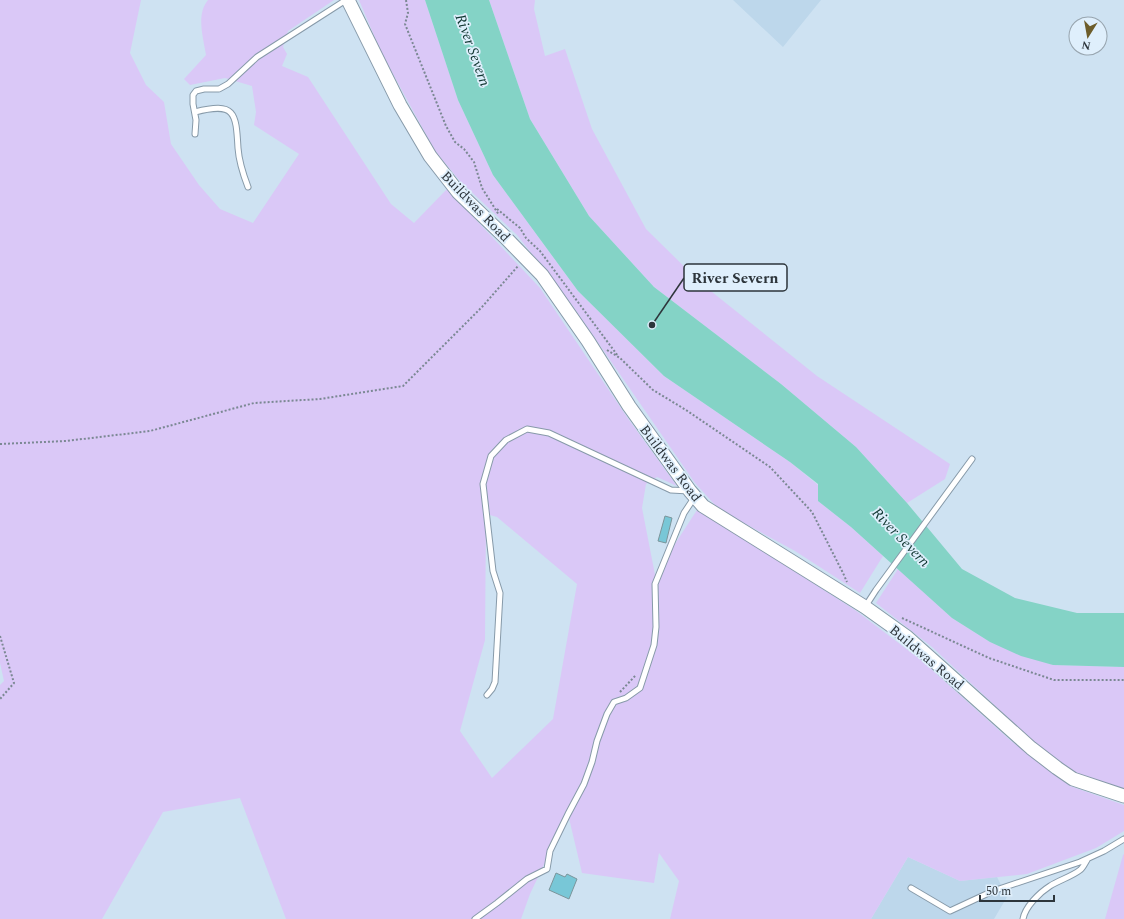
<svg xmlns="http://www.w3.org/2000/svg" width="1124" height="919" viewBox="0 0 1124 919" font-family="Spectral,serif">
<rect width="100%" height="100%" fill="#cee2f2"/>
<path fill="#bdd7eb" d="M 733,0 L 821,0 L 783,47 Z
M 908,857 L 960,881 L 997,877 L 1007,897 L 994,919 L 871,919 Z"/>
<path fill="#dac8f7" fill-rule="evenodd" d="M 0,0 L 141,0 L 130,53 L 146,85 L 164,102 L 171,144 L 199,185 L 220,209 L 253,223 L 299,154 L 254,125 L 256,112 L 252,86 L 225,78 L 190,85 L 184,79 L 206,55 C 203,36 196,15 208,0 L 334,0 L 288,31 L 283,47 L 287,54 L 282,66 L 308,77 L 391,204 L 414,223 L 447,189 L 540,288 L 629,420 L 677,486 L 657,477 L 646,484 L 642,508 L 657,585 L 671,550 L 697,510 L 738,535 L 855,610 L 921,660 L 1011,741 L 1070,786 L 1124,805 L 1124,831 L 1096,848 L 1027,874 L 960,881 L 908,857 L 871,919 L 670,919 L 679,881 L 659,853 L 654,883 L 582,873 L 568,814 L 530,894 L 521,919 L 286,919 L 240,798 L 163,812 L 102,919 L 0,919 L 0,685 L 4,681 L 0,663 ZM 486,514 L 497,517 L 577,584 L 553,719 L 492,778 L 460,731 L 485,640 Z
M 359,0 L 425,0 L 458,100 L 493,175 L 578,291 L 664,376 L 790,462 L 818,485 L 818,501 L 851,527 L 883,556 L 860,593 L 795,551 L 731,516 L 715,505 L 695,483 L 572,305 L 517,235 L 460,181 L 435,151 L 381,52 Z
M 489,0 L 535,0 L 534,9 L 545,56 L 565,49 L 592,129 L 646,229 L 702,284 L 817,376 L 950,464 L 945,479 L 907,503 L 856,447 L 781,384 L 654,287 L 589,216 L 530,119 Z
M 898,569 L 952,618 L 990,642 L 1053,665 L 1124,667 L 1124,790 L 1117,789 L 1074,772 L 1046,753 L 932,647 L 876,603 Z
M 1124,854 L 1124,919 L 1105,919 L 1123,855 Z"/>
<path fill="#84d3c6" d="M 425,0 L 489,0 L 530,119 L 589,216 L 654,287 L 781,384 L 856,447 L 907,503 L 962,569 L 1015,598 L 1077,613 L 1124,613 L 1124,667 L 1053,665 L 1021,656 L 990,642 L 952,618 L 851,527 L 818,501 L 818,484 L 790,462 L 664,376 L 578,291 L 493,175 L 458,100 Z"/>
<path fill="#78c7d7" stroke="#7b959b" d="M 665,516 L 672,518 L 666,543 L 658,541 Z
M 556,873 L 565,877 L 567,874 L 577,879 L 569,899 L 549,890 Z"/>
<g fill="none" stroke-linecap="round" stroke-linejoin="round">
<defs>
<path id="service" d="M 195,112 C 235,102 236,112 238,148 C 239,162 243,174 248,187
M 195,134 L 196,120 L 193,104 L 193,95 L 196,91 L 204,89 L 219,89 L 228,84 L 257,57 L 346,0
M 865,607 L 876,590 L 972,459
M 487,695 L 492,689 L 495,682 L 500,593 L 493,571 L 483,484 L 491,456 L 506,440 L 527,429 L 549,433 L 671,490 L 689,491
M 911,888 L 950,911 L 993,891 L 1080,862 L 1104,851 L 1124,839
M 475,919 L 497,903 L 527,879 L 547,869 L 550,851 L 568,814 L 584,784 L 592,762 L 597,741 L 607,714 L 614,702 L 626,698 L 640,688 L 654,645 L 656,627 L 655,584 L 684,513 L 694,498
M 1023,919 C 1025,907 1039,893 1050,886 C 1059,880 1071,877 1080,870 C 1083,868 1085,863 1087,860"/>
<path id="tertiary" d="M 348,0 L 400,105 L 430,156 L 458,192 L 505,237 L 542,275 L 588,341 L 629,406 L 690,491 L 703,506 L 865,607 L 907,637 L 1031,748 L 1057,768 L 1073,779 L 1124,796"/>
</defs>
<use href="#service" stroke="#879aa9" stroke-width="7"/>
<use href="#tertiary" stroke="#879aa9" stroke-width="15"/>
<path stroke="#7b8893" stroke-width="2" stroke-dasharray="2 2" stroke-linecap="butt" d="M 406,0 L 408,13 L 405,24 L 446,126 L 455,142 L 464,149 L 474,162 L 482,188 L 499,215
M 497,209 L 520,228 L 526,238 L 540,251 L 618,356
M 607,350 L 620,358 L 653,390 L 686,410 L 770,467 L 812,512 L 843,573 L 847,582
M 0,444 L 66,441 L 150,431 L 254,403 L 320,399 L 403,386 L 482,307 L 518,266
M 902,618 L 989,658 L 1054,680 L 1124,680
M 0,636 L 14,683 L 0,699
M 620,692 L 636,675"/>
<use href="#service" stroke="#fff" stroke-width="5"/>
<use href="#tertiary" stroke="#fff" stroke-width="13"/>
</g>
<g text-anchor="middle" stroke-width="3.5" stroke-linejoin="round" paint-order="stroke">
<g font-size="14" fill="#2d353b" stroke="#dfeffc">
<text transform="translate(476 206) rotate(46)" y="5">Buildwas Road</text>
<text transform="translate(671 463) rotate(53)" y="5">Buildwas Road</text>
<text transform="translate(927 657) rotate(40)" y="5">Buildwas Road</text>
</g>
<g font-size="15" font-style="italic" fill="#113732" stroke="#dfeffc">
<text transform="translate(473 50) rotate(70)" y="5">River Severn</text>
<text transform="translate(901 537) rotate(46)" y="5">River Severn</text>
</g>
</g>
<path fill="none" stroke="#2d353b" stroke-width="1.5" d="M652 325L684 278"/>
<circle fill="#2d353b" stroke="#dfeffc" stroke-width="1.5" cx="652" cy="325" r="4"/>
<rect fill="#dfeffc" stroke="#2d353b" stroke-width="1.5" x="684" y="264" width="103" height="27" rx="4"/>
<g font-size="15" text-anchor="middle" font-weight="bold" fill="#2d353b">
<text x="735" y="283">River Severn</text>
</g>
<g transform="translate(1088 36) rotate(191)"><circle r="19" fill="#dfeffc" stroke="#98a5af"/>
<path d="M0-3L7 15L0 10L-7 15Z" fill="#6d5d2b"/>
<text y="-6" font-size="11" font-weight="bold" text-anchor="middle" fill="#2d353b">N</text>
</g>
<path d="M980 895v6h74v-6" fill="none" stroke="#2d353b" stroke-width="2"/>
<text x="986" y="895" font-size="12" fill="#2d353b" stroke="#dfeffc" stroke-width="3" paint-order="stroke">50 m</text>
</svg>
